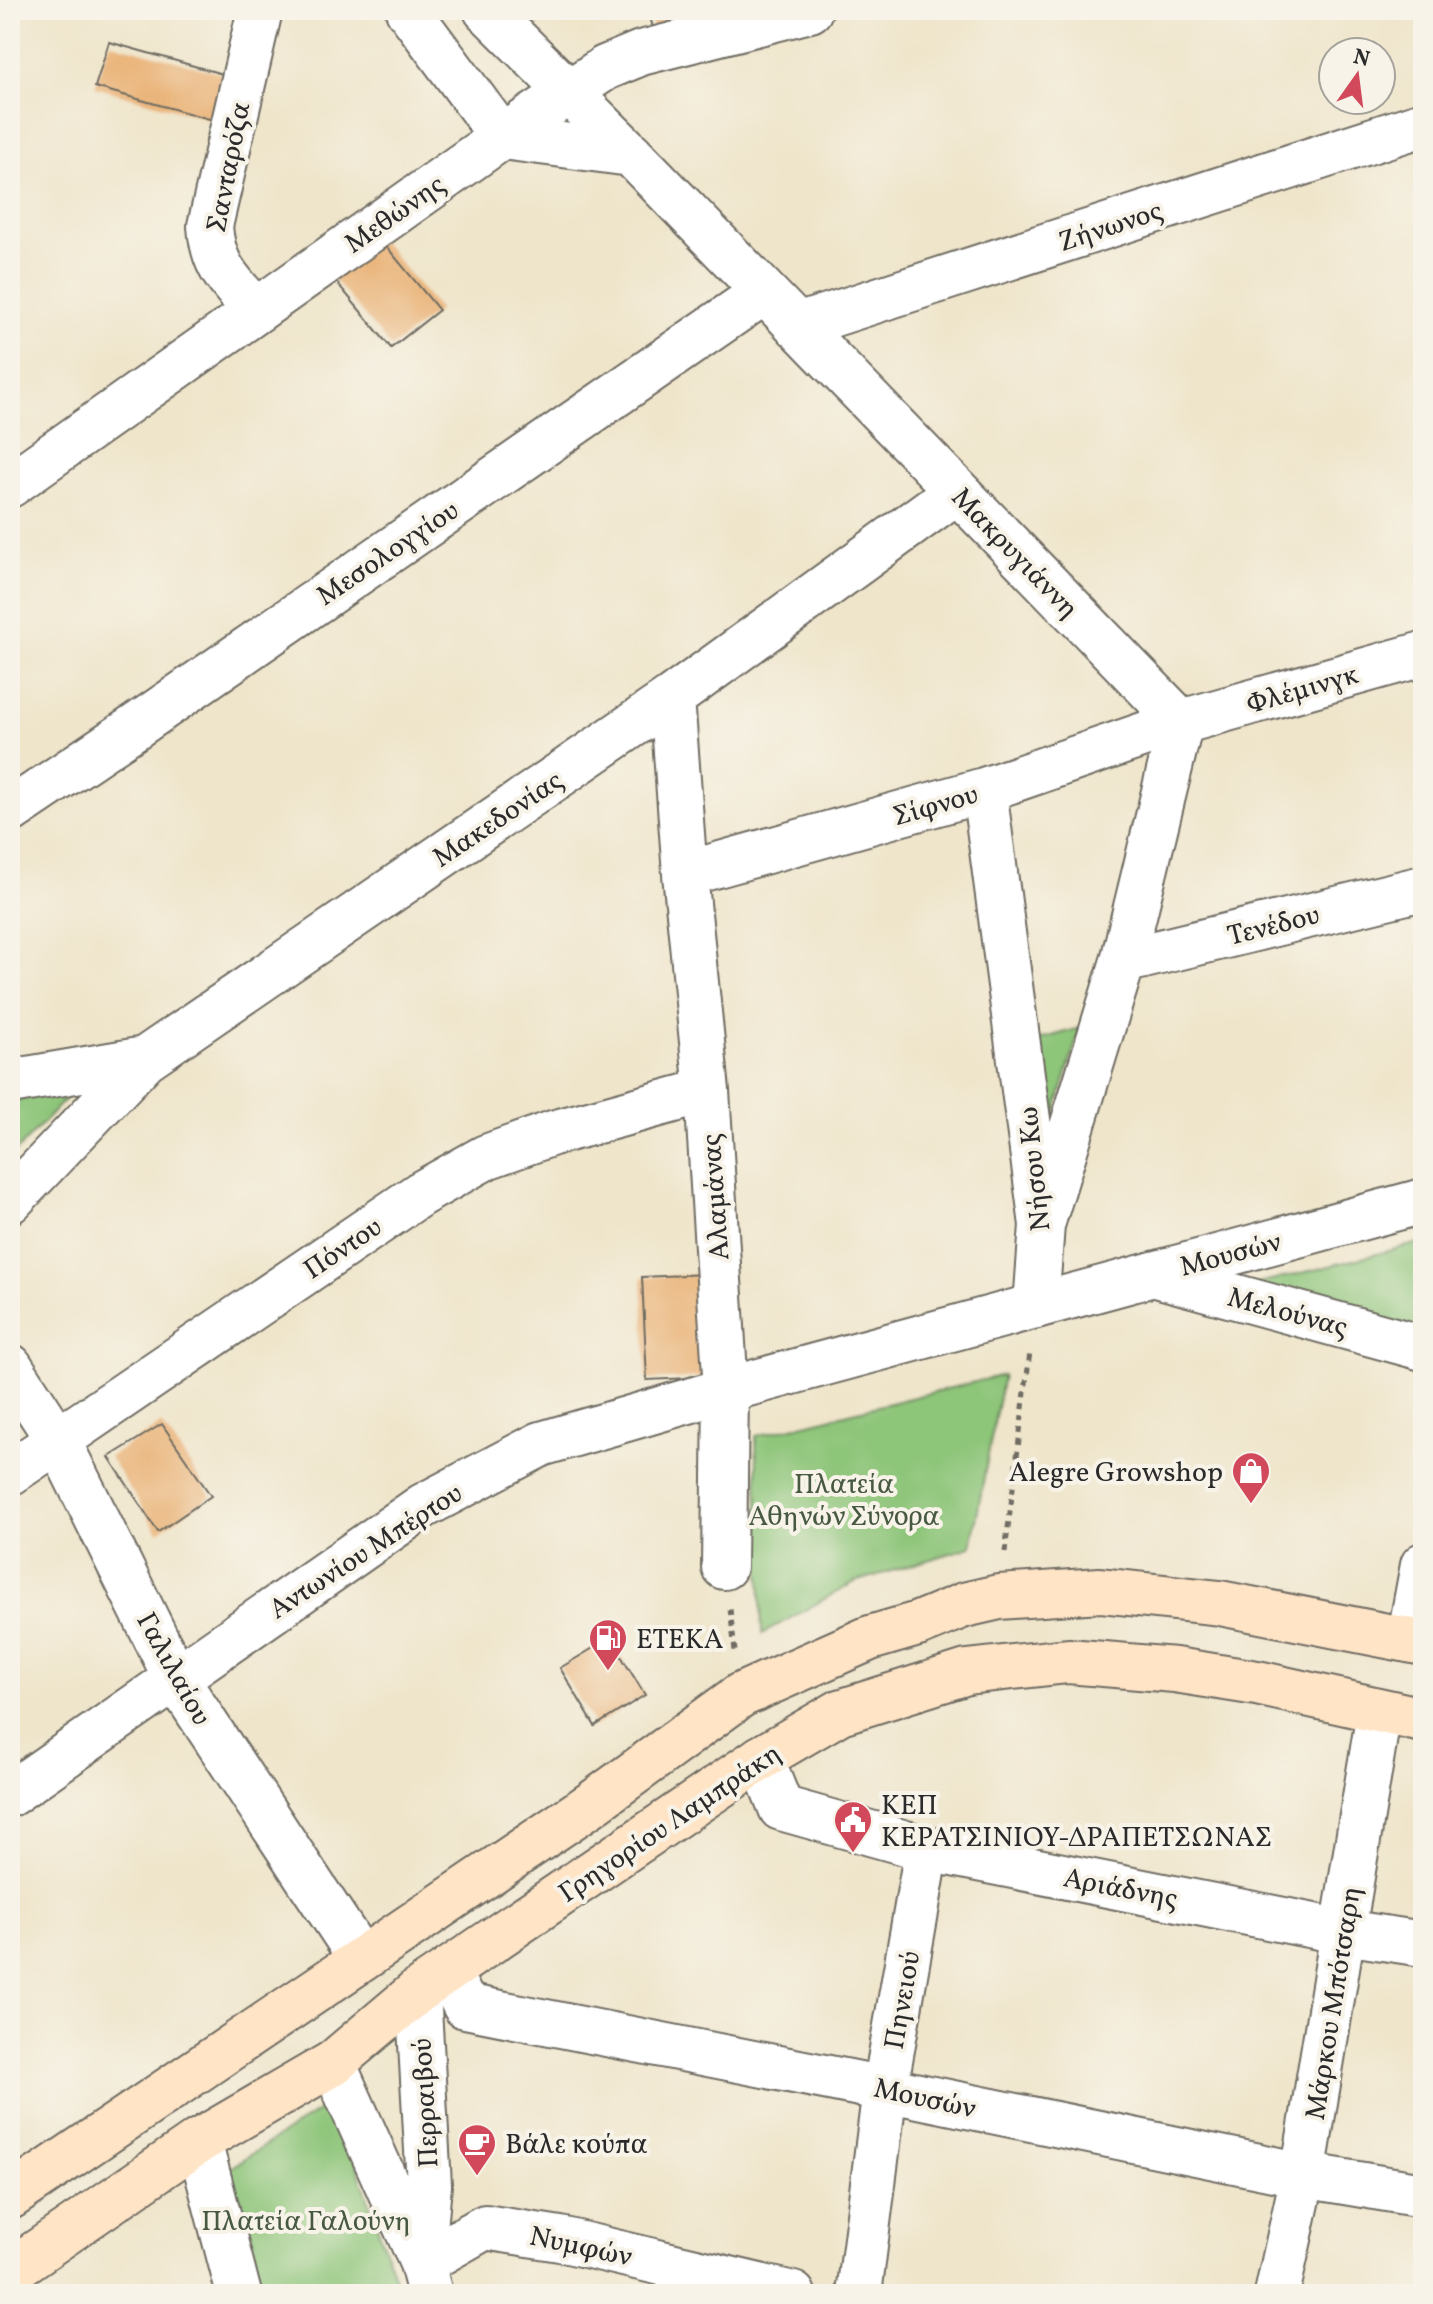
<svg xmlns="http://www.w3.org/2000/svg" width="1433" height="2304" viewBox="0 0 1433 2304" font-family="Vollkorn,serif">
<rect width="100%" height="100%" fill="#f7f3e8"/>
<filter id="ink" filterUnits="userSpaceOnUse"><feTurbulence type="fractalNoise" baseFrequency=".0125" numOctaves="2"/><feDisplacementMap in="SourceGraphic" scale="16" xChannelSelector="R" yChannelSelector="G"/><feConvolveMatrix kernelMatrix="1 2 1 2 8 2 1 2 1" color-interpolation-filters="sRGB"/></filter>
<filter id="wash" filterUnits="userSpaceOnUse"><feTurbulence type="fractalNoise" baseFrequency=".006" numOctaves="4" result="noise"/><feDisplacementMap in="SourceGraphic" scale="32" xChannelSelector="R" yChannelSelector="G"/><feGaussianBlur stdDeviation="1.8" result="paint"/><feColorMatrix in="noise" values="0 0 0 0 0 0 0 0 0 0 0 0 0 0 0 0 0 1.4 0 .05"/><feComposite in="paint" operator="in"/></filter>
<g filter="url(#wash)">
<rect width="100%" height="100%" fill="#efe5cb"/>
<path fill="#8dc579" stroke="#5c7852" stroke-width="2" d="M 1080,1028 L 1042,1159 L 1028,1043 Z
M 74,1090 L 10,1158 L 10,1099 Z
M 1423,1242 L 1423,1331 L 1243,1288 Z
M 1003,1375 L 971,1547 L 855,1582 L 762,1634 L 756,1436 Z
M 335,2100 L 400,2294 L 256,2294 L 227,2170 Z"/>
<g id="blocks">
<path fill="#eab57c" d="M 648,10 L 722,10 L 656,38 Z
M 109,42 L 226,75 L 213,120 L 95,87 Z
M 381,240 L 439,310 L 391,348 L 333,278 Z
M 706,1274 L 712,1377 L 647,1380 L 642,1277 Z
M 162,1424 L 211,1496 L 158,1532 L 109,1457 Z
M 610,1638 L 645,1695 L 595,1726 L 560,1668 Z"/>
</g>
</g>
<g filter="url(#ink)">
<use href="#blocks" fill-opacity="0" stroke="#706c63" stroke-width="2"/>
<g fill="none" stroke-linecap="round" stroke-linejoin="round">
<defs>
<path id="minor" d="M 408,10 L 502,137 L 631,154
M 486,10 L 631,154 L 1181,722
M 256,311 C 230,280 213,268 210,226 L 260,10
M 797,326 L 1423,124
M 10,485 L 502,137 L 605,68 L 641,53 L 810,10
M 672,698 L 685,874 L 707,1091 L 726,1390 L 724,1567
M 984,790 L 1042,1225 L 1036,1306
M 10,811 L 132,729 L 764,292
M 685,874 L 984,790 L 1181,722 L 1423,654
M 1123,961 L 1423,888
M 10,1082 L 145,1059 L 672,698 L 957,491
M 10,1201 L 145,1059
M 1042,1225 L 1123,961 L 1181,722
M 1153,1274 L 1423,1348
M 10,1366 L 58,1440 L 175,1677 L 361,1959
M 10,1473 L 420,1194 L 486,1157 L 553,1133 L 707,1091
M 1409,1640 L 1423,1565
M 761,1758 L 781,1808 L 927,1849 L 1344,1932 L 1423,1944
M 448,1972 L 465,2006 L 885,2089 L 1303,2175 L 1423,2195
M 199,2141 L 239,2294
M 422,2263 L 485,2227 L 560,2239 L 793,2294
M 859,2294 L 885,2089 L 927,1849
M 1277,2294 L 1303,2175 L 1379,1712"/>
<path id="tertiary" d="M 10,1794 L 423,1506 L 541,1444 L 726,1390 L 1423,1201
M 418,1991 L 429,2185 L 422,2263
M 333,2063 L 422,2263 L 430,2294"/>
<path id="secondary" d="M 10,2197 L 590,1805 L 741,1695 L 870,1638 L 918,1624 L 964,1605 L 999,1597 L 1100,1590 L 1220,1603 L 1423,1643
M 10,2271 L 199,2141 L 333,2063 L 418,1991 L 761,1758 L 840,1712 L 967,1672 L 1068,1661 L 1175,1670 L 1257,1683 L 1423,1720"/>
</defs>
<use href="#minor" stroke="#706c63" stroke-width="48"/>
<use href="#tertiary" stroke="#706c63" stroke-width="48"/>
<use href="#secondary" stroke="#706c63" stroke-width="48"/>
<path stroke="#706c63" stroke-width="5" stroke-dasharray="6 6" stroke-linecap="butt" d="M 1005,1552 L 1030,1352
M 730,1609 L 735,1651"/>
<use href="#minor" stroke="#fff" stroke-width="44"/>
<use href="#tertiary" stroke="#fff" stroke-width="44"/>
<use href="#secondary" stroke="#ffe4c6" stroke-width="44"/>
</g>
</g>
<defs>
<symbol id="shop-pin" viewBox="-11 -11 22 30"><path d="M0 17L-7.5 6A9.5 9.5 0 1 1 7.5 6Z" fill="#d1495b" stroke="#f7f3e8"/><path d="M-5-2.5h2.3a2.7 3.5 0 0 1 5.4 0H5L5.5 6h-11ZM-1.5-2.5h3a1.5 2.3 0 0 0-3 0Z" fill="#fff"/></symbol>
<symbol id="fuel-pin" viewBox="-11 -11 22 30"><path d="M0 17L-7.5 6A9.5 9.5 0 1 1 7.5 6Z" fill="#d1495b" stroke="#f7f3e8"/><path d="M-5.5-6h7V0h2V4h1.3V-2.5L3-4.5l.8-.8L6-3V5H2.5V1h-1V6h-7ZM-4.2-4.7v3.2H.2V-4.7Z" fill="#fff"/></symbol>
<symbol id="civic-pin" viewBox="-11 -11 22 30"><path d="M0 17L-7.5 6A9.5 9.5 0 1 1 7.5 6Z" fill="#d1495b" stroke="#f7f3e8"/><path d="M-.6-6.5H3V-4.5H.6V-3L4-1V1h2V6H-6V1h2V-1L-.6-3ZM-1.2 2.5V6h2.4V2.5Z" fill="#fff"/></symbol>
<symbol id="cafe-pin" viewBox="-11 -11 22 30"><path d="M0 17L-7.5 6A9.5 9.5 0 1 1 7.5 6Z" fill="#d1495b" stroke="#f7f3e8"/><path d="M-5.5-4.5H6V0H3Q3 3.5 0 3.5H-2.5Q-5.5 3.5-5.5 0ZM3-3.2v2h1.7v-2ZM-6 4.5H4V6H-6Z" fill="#fff"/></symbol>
</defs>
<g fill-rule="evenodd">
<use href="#shop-pin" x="1229" y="1449" width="44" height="60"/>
<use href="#fuel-pin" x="586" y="1616" width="44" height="60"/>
<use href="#civic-pin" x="831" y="1798" width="44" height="60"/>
<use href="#cafe-pin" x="455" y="2121" width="44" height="60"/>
</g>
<g text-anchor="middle" stroke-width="8" stroke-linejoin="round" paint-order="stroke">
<g font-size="28" fill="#2b2b2b" stroke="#f7f3e8">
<text transform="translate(227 167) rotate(-79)" y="10">Σανταρόζα</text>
<text transform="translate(394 213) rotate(-35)" y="10">Μεθώνης</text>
<text transform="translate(1110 225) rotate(-18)" y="10">Ζήνωνος</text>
<text transform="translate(387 552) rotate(-34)" y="10">Μεσολογγίου</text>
<text transform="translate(1016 552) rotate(46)" y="10">Μακρυγιάννη</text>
<text transform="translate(1302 688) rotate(-16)" y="10">Φλέμινγκ</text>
<text transform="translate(935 804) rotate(-16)" y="10">Σίφνου</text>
<text transform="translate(497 818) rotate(-34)" y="10">Μακεδονίας</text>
<text transform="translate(1273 924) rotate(-14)" y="10">Τενέδου</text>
<text transform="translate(1033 1169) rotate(-96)" y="10">Νήσου Κω</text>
<text transform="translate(714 1197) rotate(-94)" y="10">Αλαμάνας</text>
<text transform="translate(342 1247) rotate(-34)" y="10">Πόντου</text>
<text transform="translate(1230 1253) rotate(-15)" y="10">Μουσών</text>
<text transform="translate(1288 1311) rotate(15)" y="10">Μελούνας</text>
<text transform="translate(365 1550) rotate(-33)" y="10">Αντωνίου Μπέρτου</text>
<text transform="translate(175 1668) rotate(61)" y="10">Γαλιλαίου</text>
<text transform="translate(669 1822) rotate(-34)" y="10">Γρηγορίου Λαμπράκη</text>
<text transform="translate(1121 1887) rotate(11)" y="10">Αριάδνης</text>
<text transform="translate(901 2000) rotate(-80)" y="10">Πηνειού</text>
<text transform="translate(1332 2003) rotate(-81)" y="10">Μάρκου Μπότσαρη</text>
<text transform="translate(925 2097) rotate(12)" y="10">Μουσών</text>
<text transform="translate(424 2103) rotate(-93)" y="10">Περραιβού</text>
<text transform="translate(581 2245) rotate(12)" y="10">Νυμφών</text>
</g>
<g font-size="28" fill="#2b2b2b" stroke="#f7f3e8" text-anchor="start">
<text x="1223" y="1481" text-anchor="end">Alegre Growshop</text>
<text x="636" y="1648">ΕΤΕΚΑ</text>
<text x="881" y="1814">ΚΕΠ<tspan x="881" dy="32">ΚΕΡΑΤΣΙΝΙΟΥ-ΔΡΑΠΕΤΣΩΝΑΣ</tspan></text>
<text x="505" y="2153">Βάλε κούπα</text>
</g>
<g font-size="28" fill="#485942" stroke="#f7f3e8">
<text x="844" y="1493">Πλατεία<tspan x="844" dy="32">Αθηνών Σύνορα</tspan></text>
<text x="306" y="2230">Πλατεία Γαλούνη</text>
</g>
</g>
<rect width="1433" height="2304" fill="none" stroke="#f7f3e8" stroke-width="40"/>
<g transform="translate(1357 76) rotate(14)"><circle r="38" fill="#f7f3e8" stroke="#a5a39c" stroke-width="2"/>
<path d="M0-6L14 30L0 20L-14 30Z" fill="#d1495b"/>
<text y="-12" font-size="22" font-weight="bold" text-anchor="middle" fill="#2b2b2b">N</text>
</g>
</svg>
